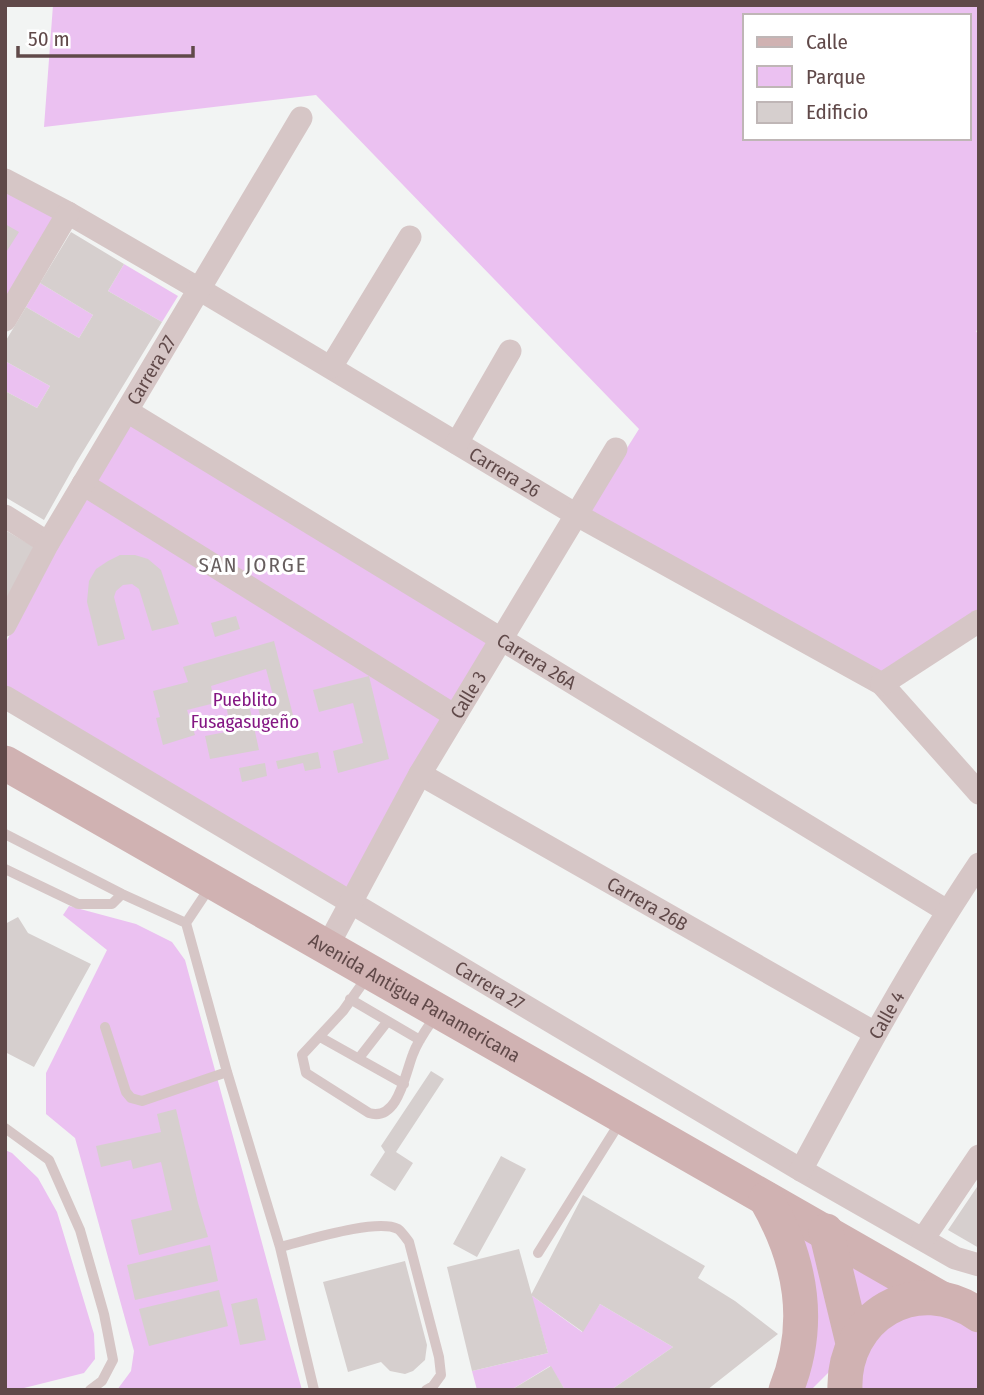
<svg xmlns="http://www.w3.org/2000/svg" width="984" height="1395" viewBox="0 0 984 1395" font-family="'Fira Sans Condensed',sans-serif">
<rect width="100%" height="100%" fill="#f2f4f3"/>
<path fill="#ebc1f1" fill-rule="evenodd" d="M 53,5 L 979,5 L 979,329 L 976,331 L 979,336 L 979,611 L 881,674 L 588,510 L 639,429 L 316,95 L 44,127 ZM 744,16 L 968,16 L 968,138 L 744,138 Z
M 5,190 L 56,217 L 5,303 Z
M 124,264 L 178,296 L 162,322 L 108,291 Z
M 40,283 L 93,315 L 79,338 L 26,307 Z
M 5,361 L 50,386 L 37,408 L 5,391 Z
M 130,423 L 488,643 L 347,890 L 5,686 L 5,644 L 55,548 Z
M 69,906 L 136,924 L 172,942 L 185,960 L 302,1390 L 117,1390 L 131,1371 L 134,1351 L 75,1138 L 46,1114 L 46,1073 L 107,950 L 63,915 Z
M 5,1150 L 12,1153 L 38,1178 L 57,1212 L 94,1334 L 95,1359 L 84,1373 L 16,1390 L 5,1390 Z
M 798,1230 L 814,1241 L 839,1342 L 833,1368 L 811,1390 L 800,1390 Z
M 847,1259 L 897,1288 L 860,1312 Z
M 531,1295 L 582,1332 L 600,1304 L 673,1347 L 611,1390 L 565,1390 L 550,1366 L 511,1390 L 477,1390 L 472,1371 L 548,1353 Z
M 929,1311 L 973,1327 L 979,1333 L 979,1390 L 859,1390 L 859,1366 L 887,1324 Z"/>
<path fill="#d6cfce" d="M 5,224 L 19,232 L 5,254 Z
M 71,232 L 124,264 L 108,291 L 162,322 L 76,463 L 44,520 L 5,497 L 5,391 L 37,408 L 50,386 L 5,361 L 5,342 L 26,307 L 79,338 L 93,315 L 40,283 Z
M 5,530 L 36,548 L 5,601 Z
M 120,555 L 135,555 L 148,559 L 161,570 L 179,624 L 152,631 L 139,589 L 132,584 L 123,585 L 116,591 L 114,597 L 125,639 L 98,646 L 87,602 L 89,581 L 96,569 L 108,561 Z
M 236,616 L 240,629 L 215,637 L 211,623 Z
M 274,641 L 294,719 L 263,727 L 258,708 L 275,703 L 266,669 L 211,686 L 215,703 L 187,710 L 195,735 L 163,745 L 156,718 L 160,717 L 153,691 L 188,682 L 183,667 Z
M 369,676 L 389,759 L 338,773 L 333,751 L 363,743 L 353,703 L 319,712 L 313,690 Z
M 248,700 L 259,750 L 210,759 L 205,736 L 231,731 L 226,705 Z
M 318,752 L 321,768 L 305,771 L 303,763 L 278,769 L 276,761 Z
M 265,763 L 267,776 L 242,782 L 239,768 Z
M 18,917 L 28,933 L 91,964 L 34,1067 L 5,1052 L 5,924 Z
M 431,1071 L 444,1079 L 396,1152 L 413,1163 L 395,1191 L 370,1175 L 385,1152 L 381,1146 Z
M 176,1109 L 198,1203 L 208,1237 L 139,1255 L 131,1220 L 172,1210 L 161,1162 L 133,1169 L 131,1160 L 101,1167 L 96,1146 L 161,1132 L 157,1114 Z
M 501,1156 L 526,1169 L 477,1257 L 453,1244 Z
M 979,1184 L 979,1248 L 948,1230 Z
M 583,1195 L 705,1266 L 698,1278 L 735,1301 L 778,1334 L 707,1390 L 611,1390 L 673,1347 L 600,1304 L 583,1332 L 531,1295 Z
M 210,1245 L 218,1281 L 135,1300 L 127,1265 Z
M 519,1249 L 548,1353 L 472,1371 L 447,1267 Z
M 405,1261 L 427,1345 L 425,1360 L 413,1371 L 405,1374 L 390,1371 L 381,1362 L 348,1372 L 323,1282 Z
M 219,1290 L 228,1326 L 149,1346 L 139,1309 Z
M 257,1298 L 266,1340 L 240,1345 L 231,1304 Z
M 551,1366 L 565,1390 L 511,1390 Z"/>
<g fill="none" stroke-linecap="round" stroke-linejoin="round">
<path stroke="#d6c6c6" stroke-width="10" d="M 5,834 L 122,894 L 186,923 L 227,1072 L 280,1247 L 314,1390
M 5,869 L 78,904 L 112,904 L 122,894
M 186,923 L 210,887
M 367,977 L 343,1011 L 302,1055 L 306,1073 L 369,1113 C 398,1122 405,1074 413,1054 C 418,1040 428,1027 436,1015
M 350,999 L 420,1040
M 105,1027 L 126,1092 L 131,1098 L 142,1101 L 227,1072
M 320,1037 L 404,1084
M 359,1058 L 387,1022
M 5,1128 L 49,1160 L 80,1230 L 104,1314 L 113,1360 L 102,1381 L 90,1390
M 280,1247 C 305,1241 376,1218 398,1229 C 402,1232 406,1238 409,1242 L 439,1357 L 441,1375 L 433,1386 L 426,1390
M 538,1253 L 622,1119"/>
<g stroke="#d6c6c6" stroke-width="23">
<path id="s1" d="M 5,180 L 68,213 L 199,289 L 575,514 L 882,684 L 979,793"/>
<path d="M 5,320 L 68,213"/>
<path d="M 331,367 L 410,237"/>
<path id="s2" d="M 127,411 L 947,911"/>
<path d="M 457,443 L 510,351"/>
<path d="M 83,484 L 455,716"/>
<path d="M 5,516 L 48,543"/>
<path id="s3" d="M 5,625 L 48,543 L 301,118"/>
<path d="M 882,684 L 979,621"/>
<path id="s4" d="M 5,697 L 801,1170 L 955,1258 L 979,1265"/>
<path id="s5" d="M 420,774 L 875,1033"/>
<path id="s6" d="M 327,947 L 420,774 L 616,449"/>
<path id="s7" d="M 801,1170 C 857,1066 913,962 979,864"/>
<path d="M 923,1239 L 979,1156"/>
</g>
<g stroke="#d0b2b2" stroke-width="35">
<path id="s8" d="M 5,763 L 940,1298"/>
<path d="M 766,1199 C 801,1260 813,1323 786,1390"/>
<path d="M 826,1231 L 853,1343"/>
<path d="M 845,1390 C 842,1316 917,1271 979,1315"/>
</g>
</g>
<g text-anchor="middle" stroke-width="6" stroke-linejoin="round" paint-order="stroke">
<g font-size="19" fill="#604949" stroke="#fff">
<text dy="7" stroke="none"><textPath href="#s3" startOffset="294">Carrera 27</textPath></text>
<text dy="7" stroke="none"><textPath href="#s1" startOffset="579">Carrera 26</textPath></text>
<text dy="7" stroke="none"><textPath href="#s2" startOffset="480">Carrera 26A</textPath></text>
<text dy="7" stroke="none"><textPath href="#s6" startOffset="289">Calle 3</textPath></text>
<text dy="7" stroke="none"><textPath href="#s5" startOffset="262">Carrera 26B</textPath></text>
<text dy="7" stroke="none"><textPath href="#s4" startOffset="564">Carrera 27</textPath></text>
<text dy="7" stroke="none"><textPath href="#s8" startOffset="472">Avenida Antigua Panamericana</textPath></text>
<text dy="7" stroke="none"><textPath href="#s7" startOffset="177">Calle 4</textPath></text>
</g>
<g font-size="19" fill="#841783" stroke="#fff">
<text x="245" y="706">Pueblito<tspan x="245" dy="22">Fusagasugeño</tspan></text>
</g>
<g font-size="21" letter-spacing="2" fill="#675e5e" stroke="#fff">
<text x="253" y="572">SAN JORGE</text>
</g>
</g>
<rect width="984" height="1395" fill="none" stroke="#604949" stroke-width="14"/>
<rect x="743" y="14" width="228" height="126" fill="#ffffff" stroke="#bfb6b6" stroke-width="2"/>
<rect x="757" y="37" width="35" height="10" fill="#d0b2b2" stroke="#bfb6b6" stroke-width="2"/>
<text x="806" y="49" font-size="21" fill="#604949">Calle</text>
<rect x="757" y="66" width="35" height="21" fill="#ebc1f1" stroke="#bfb6b6" stroke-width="2"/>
<text x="806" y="84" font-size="21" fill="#604949">Parque</text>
<rect x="757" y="102" width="35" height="21" fill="#d6cfce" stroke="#bfb6b6" stroke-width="2"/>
<text x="806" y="119" font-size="21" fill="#604949">Edificio</text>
<path d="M18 46v10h175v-10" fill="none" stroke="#604949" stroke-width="3.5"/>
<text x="28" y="46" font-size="21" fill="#604949" stroke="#ffffff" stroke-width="5" paint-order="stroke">50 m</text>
</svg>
